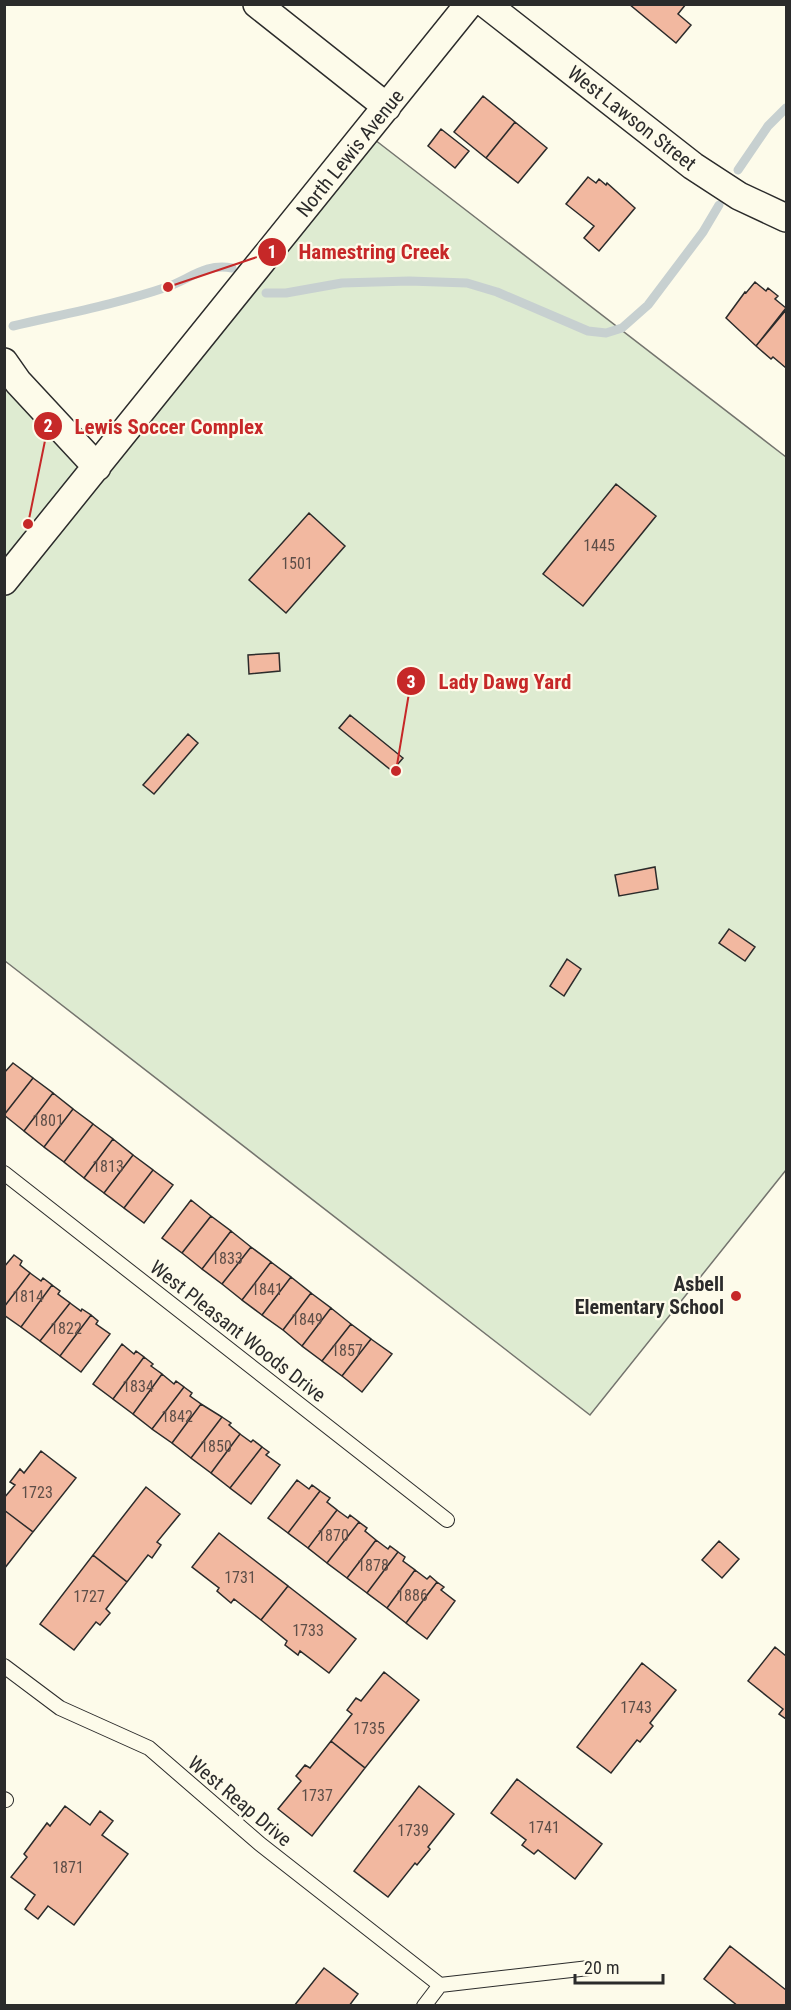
<svg xmlns="http://www.w3.org/2000/svg" width="791" height="2010" viewBox="0 0 791 2010" font-family="'Roboto Condensed',sans-serif">
<rect width="100%" height="100%" fill="#fdfbea"/>
<path fill="#deebd1" stroke="#74746e" stroke-width="1.5" d="M 366,133 L 786,457 L 786,1170 L 590,1415 L 5,961 L 4,362 L 96,467 Z"/>
<g fill="none" stroke-linecap="round" stroke-linejoin="round">
<path stroke="#c7d0d0" stroke-width="9" d="M 738,170 L 768,126 L 786,108
M 266,293 L 286,293 L 342,283 L 409,281 L 467,283 L 497,292 L 588,331 L 606,333 L 622,328 L 648,305 L 703,232 L 719,205
M 13,326 C 64,314 117,304 167,287 C 190,279 205,263 232,268"/>
</g>
<path fill="#f2b8a0" stroke="#2b2b2b" stroke-width="1.5" d="M 629,4 L 686,4 L 678,14 L 691,25 L 676,43 Z
M 483,96 L 515,122 L 486,158 L 454,132 Z
M 515,122 L 547,148 L 518,183 L 486,158 Z
M 441,129 L 469,151 L 455,168 L 428,146 Z
M 588,177 L 596,183 L 599,179 L 606,185 L 607,183 L 635,208 L 599,251 L 584,238 L 594,226 L 566,204 Z
M 755,282 L 766,291 L 768,288 L 778,296 L 775,299 L 786,308 L 756,346 L 726,318 L 745,292 L 746,293 Z
M 786,310 L 786,368 L 773,357 L 771,359 L 756,346 Z
M 616,484 L 656,516 L 583,606 L 543,574 Z
M 309,513 L 345,546 L 286,613 L 249,580 Z
M 279,653 L 280,671 L 249,674 L 248,655 Z
M 350,715 L 403,758 L 392,771 L 339,728 Z
M 188,734 L 198,743 L 154,794 L 143,785 Z
M 655,867 L 658,889 L 619,896 L 615,875 Z
M 729,929 L 755,947 L 745,961 L 719,943 Z
M 567,959 L 581,969 L 564,996 L 550,986 Z
M 13,1063 L 33,1078 L 4,1115 L 4,1073 Z
M 33,1078 L 53,1093 L 24,1131 L 4,1115 Z
M 53,1093 L 73,1109 L 44,1147 L 24,1131 Z
M 73,1109 L 93,1124 L 64,1162 L 44,1147 Z
M 93,1124 L 113,1139 L 84,1178 L 64,1162 Z
M 113,1139 L 133,1155 L 104,1193 L 84,1178 Z
M 133,1155 L 153,1170 L 124,1208 L 104,1193 Z
M 153,1170 L 173,1185 L 144,1223 L 124,1208 Z
M 191,1200 L 211,1216 L 182,1253 L 162,1238 Z
M 211,1216 L 231,1231 L 202,1269 L 182,1253 Z
M 231,1231 L 251,1247 L 222,1284 L 202,1269 Z
M 251,1247 L 271,1262 L 242,1300 L 222,1284 Z
M 14,1255 L 22,1261 L 20,1265 L 30,1273 L 4,1307 L 4,1267 Z
M 271,1262 L 291,1277 L 262,1315 L 242,1300 Z
M 30,1273 L 41,1281 L 43,1278 L 52,1285 L 21,1327 L 4,1315 L 4,1307 Z
M 291,1277 L 311,1293 L 283,1330 L 262,1315 Z
M 52,1285 L 60,1291 L 58,1294 L 70,1303 L 40,1341 L 21,1327 Z
M 311,1293 L 331,1308 L 302,1346 L 283,1330 Z
M 70,1303 L 81,1311 L 82,1309 L 91,1315 L 60,1356 L 40,1341 Z
M 331,1308 L 351,1324 L 322,1361 L 302,1346 Z
M 91,1315 L 98,1321 L 96,1324 L 110,1334 L 81,1372 L 60,1356 Z
M 351,1324 L 371,1339 L 342,1376 L 322,1361 Z
M 371,1339 L 392,1354 L 362,1392 L 342,1376 Z
M 122,1344 L 134,1354 L 136,1351 L 144,1357 L 113,1399 L 93,1384 Z
M 144,1357 L 153,1364 L 151,1366 L 162,1374 L 133,1414 L 113,1399 Z
M 162,1374 L 174,1384 L 176,1381 L 184,1387 L 152,1429 L 133,1414 Z
M 184,1387 L 192,1393 L 190,1396 L 201,1404 L 172,1443 L 152,1429 Z
M 201,1404 L 222,1417 L 191,1458 L 172,1443 Z
M 222,1417 L 231,1423 L 229,1425 L 240,1434 L 211,1473 L 191,1458 Z
M 240,1434 L 251,1442 L 253,1440 L 262,1447 L 230,1488 L 211,1473 Z
M 262,1447 L 269,1452 L 266,1455 L 280,1465 L 251,1504 L 230,1488 Z
M 41,1451 L 76,1478 L 33,1532 L 4,1510 L 4,1498 L 15,1485 L 10,1482 L 20,1469 L 24,1473 Z
M 297,1480 L 309,1489 L 312,1485 L 320,1491 L 288,1533 L 268,1518 Z
M 146,1487 L 180,1514 L 157,1542 L 161,1545 L 152,1558 L 148,1555 L 127,1582 L 93,1555 Z
M 320,1491 L 330,1498 L 327,1502 L 337,1510 L 308,1548 L 288,1533 Z
M 4,1510 L 33,1532 L 4,1569 Z
M 337,1510 L 348,1518 L 350,1515 L 359,1522 L 327,1563 L 308,1548 Z
M 359,1522 L 367,1528 L 365,1531 L 376,1540 L 347,1578 L 327,1563 Z
M 219,1533 L 288,1586 L 261,1620 L 234,1599 L 231,1603 L 217,1591 L 219,1588 L 192,1567 Z
M 376,1540 L 388,1549 L 390,1546 L 398,1552 L 367,1593 L 347,1578 Z
M 719,1541 L 739,1559 L 722,1578 L 702,1560 Z
M 398,1552 L 405,1557 L 403,1561 L 415,1570 L 387,1608 L 367,1593 Z
M 93,1555 L 127,1582 L 106,1609 L 110,1613 L 100,1625 L 96,1622 L 74,1650 L 40,1624 Z
M 415,1570 L 427,1579 L 430,1576 L 437,1582 L 406,1623 L 387,1608 Z
M 437,1582 L 444,1587 L 441,1590 L 455,1601 L 427,1639 L 406,1623 Z
M 288,1586 L 356,1639 L 329,1673 L 300,1651 L 298,1655 L 285,1645 L 287,1641 L 261,1620 Z
M 775,1647 L 786,1656 L 786,1719 L 779,1714 L 783,1709 L 748,1681 Z
M 642,1663 L 676,1690 L 650,1723 L 653,1726 L 640,1742 L 637,1740 L 611,1773 L 577,1747 Z
M 384,1672 L 419,1700 L 365,1768 L 331,1741 L 352,1714 L 347,1710 L 356,1698 L 361,1701 Z
M 331,1741 L 365,1768 L 312,1836 L 278,1809 L 301,1781 L 296,1776 L 305,1765 L 310,1768 Z
M 517,1779 L 602,1844 L 575,1879 L 538,1850 L 534,1854 L 522,1845 L 526,1840 L 491,1813 Z
M 419,1786 L 454,1814 L 428,1847 L 430,1849 L 417,1865 L 415,1863 L 388,1897 L 354,1871 Z
M 65,1806 L 90,1825 L 100,1811 L 113,1821 L 102,1835 L 128,1854 L 74,1925 L 48,1906 L 38,1919 L 25,1909 L 35,1895 L 11,1877 L 27,1857 L 24,1854 L 47,1823 L 50,1826 Z
M 730,1946 L 786,1990 L 786,2006 L 738,2006 L 704,1979 Z
M 324,1968 L 358,1994 L 349,2006 L 294,2006 Z"/>
<g fill="none" stroke-linecap="round" stroke-linejoin="round">
<defs>
<path id="lane" d="M 4,1173 L 447,1520
M 4,1666 L 60,1708 L 149,1748 L 260,1844 L 440,1985
M 4,1799 L 6,1800
M 424,2006 L 440,1985 L 589,1968"/>
<path id="street" d="M 257,4 L 387,107
M 486,4 L 693,166 L 739,196 L 786,218
M 4,362 L 18,382 L 97,467
M 4,581 L 469,4"/>
</defs>
<use href="#lane" stroke="#2b2b2b" stroke-width="16"/>
<use href="#street" stroke="#2b2b2b" stroke-width="30"/>
<use href="#lane" stroke="#fdfbea" stroke-width="14"/>
<use href="#street" stroke="#fdfbea" stroke-width="27"/>
</g>
<circle fill="#c62828" stroke="#fdfbea" stroke-width="2" cx="736" cy="1296" r="6"/>
<g text-anchor="middle" stroke-width="4.5" stroke-linejoin="round" paint-order="stroke">
<g font-size="16" fill="#5d4e48">
<text x="599" y="551">1445</text>
<text x="297" y="569">1501</text>
<text x="48" y="1126">1801</text>
<text x="108" y="1172">1813</text>
<text x="227" y="1264">1833</text>
<text x="267" y="1295">1841</text>
<text x="28" y="1302">1814</text>
<text x="307" y="1325">1849</text>
<text x="66" y="1334">1822</text>
<text x="347" y="1356">1857</text>
<text x="138" y="1392">1834</text>
<text x="177" y="1422">1842</text>
<text x="216" y="1452">1850</text>
<text x="37" y="1498">1723</text>
<text x="333" y="1541">1870</text>
<text x="373" y="1571">1878</text>
<text x="240" y="1583">1731</text>
<text x="412" y="1601">1886</text>
<text x="89" y="1602">1727</text>
<text x="308" y="1636">1733</text>
<text x="636" y="1713">1743</text>
<text x="369" y="1734">1735</text>
<text x="317" y="1801">1737</text>
<text x="544" y="1833">1741</text>
<text x="413" y="1836">1739</text>
<text x="68" y="1873">1871</text>
</g>
<g font-size="20" fill="#2b2b2b" stroke="#fdfbea">
<text transform="translate(632 118) rotate(38)" y="7">West Lawson Street</text>
<text transform="translate(350 153) rotate(-51)" y="7">North Lewis Avenue</text>
<text transform="translate(238 1331) rotate(38)" y="7">West Pleasant Woods Drive</text>
<text transform="translate(240 1801) rotate(40)" y="7">West Reap Drive</text>
</g>
<g font-size="20" font-weight="bold" fill="#2b2b2b" stroke="#fdfbea" text-anchor="end">
<text x="724" y="1291">Asbell<tspan x="724" dy="23">Elementary School</tspan></text>
</g>
</g>
<path fill="none" stroke="#c62828" stroke-width="2" d="M168 287L272 252M28 524L48 426M396 771L411 681"/>
<g fill="#c62828" stroke="#fdfbea" stroke-width="2">
<circle cx="168" cy="287" r="6"/>
<circle cx="28" cy="524" r="6"/>
<circle cx="396" cy="771" r="6"/>
<circle cx="272" cy="252" r="15"/>
<circle cx="48" cy="426" r="15"/>
<circle cx="411" cy="681" r="15"/>
</g>
<g font-size="18" text-anchor="middle" font-weight="bold" fill="#fff">
<text x="272" y="258">1</text>
<text x="48" y="432">2</text>
<text x="411" y="688">3</text>
</g>
<g font-size="21" text-anchor="middle" font-weight="bold" fill="#c62828" stroke="#fdfbea" stroke-width="4.5" stroke-linejoin="round" paint-order="stroke">
<text x="374" y="259">Hamestring Creek</text>
<text x="169" y="434">Lewis Soccer Complex</text>
<text x="505" y="689">Lady Dawg Yard</text>
</g>
<rect width="791" height="2010" fill="none" stroke="#2b2b2b" stroke-width="12"/>
<path d="M575 1974v9h88v-9" fill="none" stroke="#2b2b2b" stroke-width="3"/>
<text x="584" y="1974" font-size="18" fill="#2b2b2b" stroke="#fdfbea" stroke-width="4.5" paint-order="stroke">20 m</text>
</svg>
